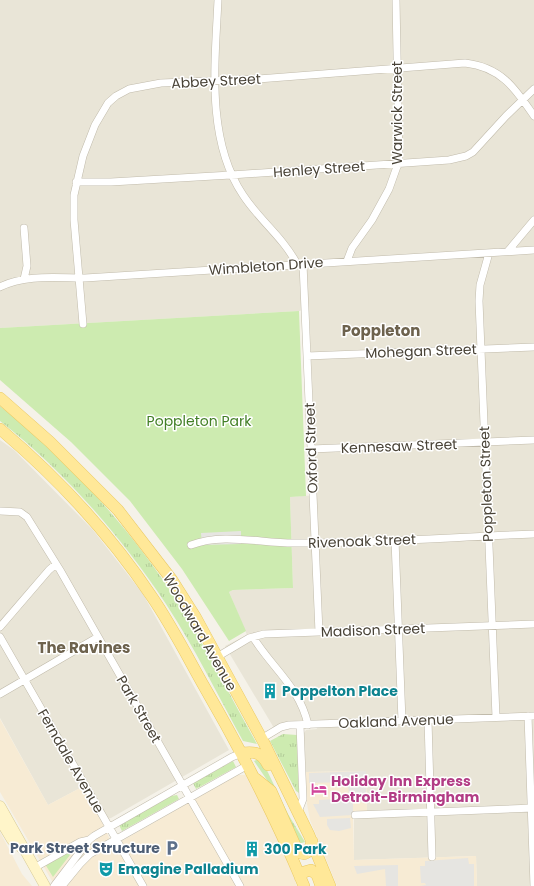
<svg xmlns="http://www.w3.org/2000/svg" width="534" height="886" viewBox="0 0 534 886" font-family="Poppins,sans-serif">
<defs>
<pattern id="grass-tufts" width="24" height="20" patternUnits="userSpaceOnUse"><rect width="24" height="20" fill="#cdebb0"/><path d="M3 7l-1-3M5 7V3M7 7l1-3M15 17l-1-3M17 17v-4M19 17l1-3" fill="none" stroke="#b2cb98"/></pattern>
</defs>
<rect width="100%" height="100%" fill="#f5f2e9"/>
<path fill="#e9e5d7" d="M 0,0 L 534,0 L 534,886 L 477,886 L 476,856 L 354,860 L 354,818 L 367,818 L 366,771 L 306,772 L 304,733 L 306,730 L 317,729 L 313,720 L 288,721 L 274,728 L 225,646 L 247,635 L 229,592 L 233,590 L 293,588 L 290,497 L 317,495 L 309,309 L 299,311 L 0,328 Z
M 0,440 L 14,450 L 93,530 L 143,594 L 229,750 L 111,818 L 101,820 L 82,787 L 48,805 L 0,718 Z"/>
<path fill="#f7ebd4" d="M 0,719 L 48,805 L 82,787 L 101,820 L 113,846 L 237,775 L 246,775 L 279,840 L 297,886 L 55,886 L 0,792 Z
M 366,771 L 367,811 L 353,812 L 354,860 L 476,856 L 477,886 L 337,886 L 310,820 L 307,804 L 306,772 Z
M 0,832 L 22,874 L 32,886 L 0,886 Z"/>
<path fill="url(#grass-tufts)" d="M 0,406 C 69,461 131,529 179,604 C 207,649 231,698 257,744 L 243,741 C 218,696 195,648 166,604 C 121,536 64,471 0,421 Z
M 283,734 L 297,735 L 299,793 L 296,791 L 270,741 Z
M 261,758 L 288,814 L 305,842 L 298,844 L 269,783 L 254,761 Z
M 233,761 L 236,767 L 196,789 L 193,783 Z
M 177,795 L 179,799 L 122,831 L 119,825 L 171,796 Z"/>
<path fill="#cdebb0" d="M 299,311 L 306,496 L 290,497 L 293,588 L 233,590 L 229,592 L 246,631 L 229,641 L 182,569 L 130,501 L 71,442 L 0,380 L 0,328 Z
M 73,849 L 73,851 L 53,877 L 45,864 Z"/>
<path fill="#e6e5e1" d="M 241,531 L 241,544 L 202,545 L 201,533 Z
M 366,771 L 366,802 L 353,802 L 353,815 L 320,817 L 313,804 L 319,804 L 319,800 L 349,798 L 348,782 L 309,783 L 309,773 Z
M 350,818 L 351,828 L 339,831 L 330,830 L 327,825 L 327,819 Z
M 468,858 L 469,864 L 474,864 L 474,886 L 420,886 L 426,885 L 425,883 L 421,883 L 420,866 L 425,866 L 425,861 Z
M 398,865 L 398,886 L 386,886 L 385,869 L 357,874 L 354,866 Z"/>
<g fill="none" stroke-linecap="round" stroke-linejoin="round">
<defs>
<path id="street" d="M 218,0 C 215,63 206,140 243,195 C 260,221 282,236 297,264
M 76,182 L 111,182 L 231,175 L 449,160 L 466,156 L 473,152 L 506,116 L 534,89
M 508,251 L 534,220
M 489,253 L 480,285 L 479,301 L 496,717
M 347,261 L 352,248 L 372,220 L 389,189 L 399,161 L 396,0
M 303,264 L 319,632
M 24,279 L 27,266 L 24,228
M 0,287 C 25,274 57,278 85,278 L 534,250
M 83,324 L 74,220 L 74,195 L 83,156 L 95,125 L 108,103 L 116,96 L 129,89 L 161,83 L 258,79 L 465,63 C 501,67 515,88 534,116
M 307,356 L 534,347
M 311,449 L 534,440
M 0,511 L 20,512 L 27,517 L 60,570 L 240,886
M 395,540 L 402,721
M 191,545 C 224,532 263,544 297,543 C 376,543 455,537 534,534
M 0,627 L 49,570 L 56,564
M 0,637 L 143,886
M 253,637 C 271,667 300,687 308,725
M 217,657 L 249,638 L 264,634 L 534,624
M 0,694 L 98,637
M 528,716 L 534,886
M 428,720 L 432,857
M 261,739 L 281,727 L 289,725 L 534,716
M 298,812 L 303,799 L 300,725
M 355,815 L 534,808
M 34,868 L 80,842 L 89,840
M 54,886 L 89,840 L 94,836 L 232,757 L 242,753
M 62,886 L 80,864 L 90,854 L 248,765"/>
<path id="secondary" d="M 0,806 L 45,886
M 0,820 L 12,840 L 23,849"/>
<path id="primary" d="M 0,398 L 50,442 L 118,510 L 172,580 L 196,618 L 264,743 L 309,835 L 330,886
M 0,429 C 58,478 110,534 152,597 C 172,626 188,658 205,688 C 242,752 276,818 304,886
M 242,753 C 255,751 262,753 268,765
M 256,779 L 271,791 L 298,852 C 308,857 310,849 312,841
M 300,877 L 304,872 L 311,870 L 317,875 L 321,886"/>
</defs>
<use href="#street" stroke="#c1bbab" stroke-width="8"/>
<use href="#secondary" stroke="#d7ca97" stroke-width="11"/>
<use href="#primary" stroke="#eac963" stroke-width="12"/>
<use href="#street" stroke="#fff" stroke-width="7"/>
<use href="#secondary" stroke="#fff5c9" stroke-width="10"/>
<use href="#primary" stroke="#ffe898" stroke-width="11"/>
</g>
<defs>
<symbol id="building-bare" viewBox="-9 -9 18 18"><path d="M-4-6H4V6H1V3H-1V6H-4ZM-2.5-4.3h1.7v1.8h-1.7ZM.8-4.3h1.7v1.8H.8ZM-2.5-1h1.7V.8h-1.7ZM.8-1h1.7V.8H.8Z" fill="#0f9aa8" stroke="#fff" stroke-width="2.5" paint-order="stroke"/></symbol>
<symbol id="hotel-bare" viewBox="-9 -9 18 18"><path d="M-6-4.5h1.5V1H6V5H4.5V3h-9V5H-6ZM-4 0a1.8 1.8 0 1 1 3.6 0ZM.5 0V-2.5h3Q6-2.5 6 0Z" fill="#d1479c" stroke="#fff" stroke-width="2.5" paint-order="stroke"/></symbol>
<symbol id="parking-bare" viewBox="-9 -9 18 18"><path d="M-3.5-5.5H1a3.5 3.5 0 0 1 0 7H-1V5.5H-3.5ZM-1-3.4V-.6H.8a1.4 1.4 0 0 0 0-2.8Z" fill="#5c6f8a" stroke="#fff" stroke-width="2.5" paint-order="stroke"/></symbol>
<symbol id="theatre-bare" viewBox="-9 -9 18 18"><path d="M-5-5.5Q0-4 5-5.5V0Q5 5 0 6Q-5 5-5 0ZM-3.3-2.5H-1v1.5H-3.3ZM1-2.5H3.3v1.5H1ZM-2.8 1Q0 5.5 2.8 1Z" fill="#0f9aa8" stroke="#fff" stroke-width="2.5" paint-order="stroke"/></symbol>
</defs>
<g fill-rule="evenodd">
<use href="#building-bare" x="259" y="680" width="22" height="22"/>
<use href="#hotel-bare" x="308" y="778" width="22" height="22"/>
<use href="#parking-bare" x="161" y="837" width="22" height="22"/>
<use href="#building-bare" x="241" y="838" width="22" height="22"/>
<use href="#theatre-bare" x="95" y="858" width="22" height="22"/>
</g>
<g text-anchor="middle" stroke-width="3" stroke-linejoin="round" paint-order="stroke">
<g font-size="14" fill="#494337" stroke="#fff">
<text transform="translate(216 81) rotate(-3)" y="5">Abbey Street</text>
<text transform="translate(397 113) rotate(-90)" y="5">Warwick Street</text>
<text transform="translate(319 169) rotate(-4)" y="5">Henley Street</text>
<text transform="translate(266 266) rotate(-4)" y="5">Wimbleton Drive</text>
<text transform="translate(421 351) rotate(-2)" y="5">Mohegan Street</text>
<text transform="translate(399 446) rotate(-2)" y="5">Kennesaw Street</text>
<text transform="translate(311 448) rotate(-92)" y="5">Oxford Street</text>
<text transform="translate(486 484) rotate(-92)" y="5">Poppleton Street</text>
<text transform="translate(362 541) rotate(-2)" y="5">Rivenoak Street</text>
<text transform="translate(373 630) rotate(-2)" y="5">Madison Street</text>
<text transform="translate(200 632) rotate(60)" y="5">Woodward Avenue</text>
<text transform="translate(139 709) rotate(60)" y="5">Park Street</text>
<text transform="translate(396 721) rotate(-2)" y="5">Oakland Avenue</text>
<text transform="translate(71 761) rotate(60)" y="5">Ferndale Avenue</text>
</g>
<g font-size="14" fill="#427f26" stroke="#fff">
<text x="199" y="426">Poppleton Park</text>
</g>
<g font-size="14" font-weight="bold" fill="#0d838f" stroke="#fff" text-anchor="start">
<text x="282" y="696">Poppelton Place</text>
<text x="264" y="854">300 Park</text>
<text x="118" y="874">Emagine Palladium</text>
</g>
<g font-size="14" font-weight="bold" fill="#b23c85" stroke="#fff" text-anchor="start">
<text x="331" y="786">Holiday Inn Express<tspan x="331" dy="16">Detroit-Birmingham</tspan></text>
</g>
<g font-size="14" font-weight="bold" fill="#4e5e75" stroke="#fff" text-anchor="end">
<text x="160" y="853">Park Street Structure</text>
</g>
<g font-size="15" font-weight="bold" fill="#6d624d" stroke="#fff">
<text x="381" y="336">Poppleton</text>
<text x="84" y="653">The Ravines</text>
</g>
</g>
</svg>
